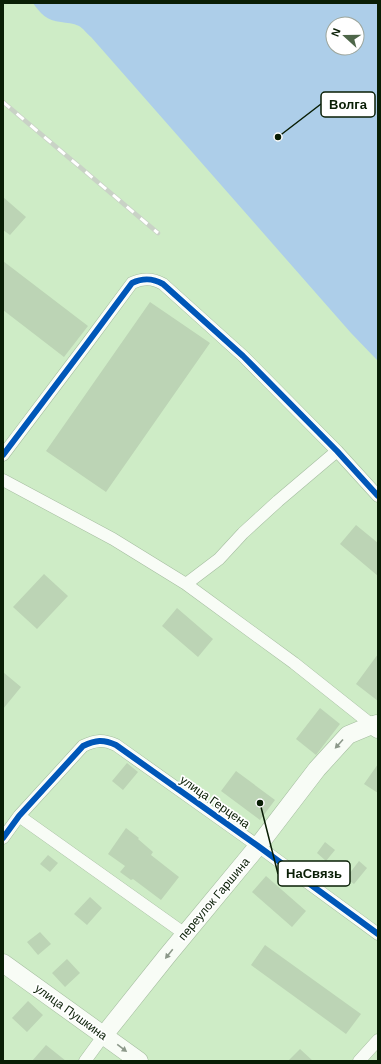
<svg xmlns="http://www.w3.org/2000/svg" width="381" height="1064" viewBox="0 0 381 1064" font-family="Arial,sans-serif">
<rect width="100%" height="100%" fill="#ceecc6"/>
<path fill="#adcee9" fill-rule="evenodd" d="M 33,3 L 378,3 L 378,361 L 351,333 L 91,37 C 87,34 83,28 79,26 C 73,23 67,23 61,22 C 47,21 40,13 33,3 ZM 333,24 L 357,24 L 357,48 L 333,48 Z"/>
<path fill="#bcd4b5" d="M 3,197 L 26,217 L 10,235 L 3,230 Z
M 3,261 L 88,326 L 64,357 L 3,310 Z
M 150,302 L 210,343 L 106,492 L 46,451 Z
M 356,525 L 378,543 L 378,576 L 340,544 Z
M 44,574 L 68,596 L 37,629 L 13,607 Z
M 177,608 L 213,639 L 198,657 L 162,626 Z
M 378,654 L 378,701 L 356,684 Z
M 3,672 L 21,687 L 3,709 Z
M 320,708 L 340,724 L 316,755 L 296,739 Z
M 127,763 L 138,772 L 123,790 L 112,781 Z
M 378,764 L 378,793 L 364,784 Z
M 236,771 L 275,800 L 260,820 L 221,791 Z
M 126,828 L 139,838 L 138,839 L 153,852 L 151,855 L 179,877 L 161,900 L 133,879 L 131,880 L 120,872 L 125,866 L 108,854 Z
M 325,842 L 335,850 L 326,861 L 317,853 Z
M 48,855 L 58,863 L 50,872 L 40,864 Z
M 359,861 L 367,868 L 354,884 L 346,878 Z
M 266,876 L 306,911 L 292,927 L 252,892 Z
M 90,897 L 102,908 L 87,925 L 74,914 Z
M 40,932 L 51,944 L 38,955 L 27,942 Z
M 265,945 L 361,1014 L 346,1034 L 251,965 Z
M 67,959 L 80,973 L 65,987 L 52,973 Z
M 28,1001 L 43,1015 L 27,1032 L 12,1018 Z
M 46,1045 L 66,1061 L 32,1061 Z
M 300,1049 L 313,1061 L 288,1061 Z"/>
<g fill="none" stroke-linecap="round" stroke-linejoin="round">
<defs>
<path id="street" d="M 3,455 L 86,345 L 132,283 C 143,278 152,278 163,284 L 243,356 L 337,451 L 378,496
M 3,480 L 113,539 L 186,584 L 294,663 L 372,725 L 376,721
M 186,584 L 219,559 L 243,533 L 278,501 L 337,451
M 19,816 L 185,934
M 3,838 L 19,816 L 83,746 C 96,740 103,739 116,745 L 258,846 L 378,934
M 85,1061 L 104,1035
M 359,1061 L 378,1040"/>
<path id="secondary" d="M 3,963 L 139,1061
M 104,1035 L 167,956 L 258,846 L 317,769 L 348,735 L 372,725 L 378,729"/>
</defs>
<use href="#street" stroke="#a5bda0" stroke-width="13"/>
<use href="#secondary" stroke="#a5bda0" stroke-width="19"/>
<use href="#street" stroke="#f8fcf6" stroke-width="12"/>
<use href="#secondary" stroke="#f8fcf6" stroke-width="18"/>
<defs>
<path id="rail" d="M 3,102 L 158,233"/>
</defs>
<use href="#rail" stroke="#c9d2c6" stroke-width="4.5"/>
<use href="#rail" stroke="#fff" stroke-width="3" stroke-dasharray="9" stroke-linecap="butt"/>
<defs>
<path id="cycleway" d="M 3,455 L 86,345 L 132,283 C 143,278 152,278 163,284 L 243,356 L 337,451 L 378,496
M 3,838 L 19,816 L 83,746 C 96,740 103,739 116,745 L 258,846 L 378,934"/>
</defs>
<use href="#cycleway" stroke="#fff" stroke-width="8"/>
<use href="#cycleway" stroke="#0057b8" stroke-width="6"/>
</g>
<defs><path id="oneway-solid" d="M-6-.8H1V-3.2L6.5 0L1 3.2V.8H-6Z"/></defs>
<g fill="#8c988a">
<use href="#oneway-solid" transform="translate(339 744) rotate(132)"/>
<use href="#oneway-solid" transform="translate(169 954) rotate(129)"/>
<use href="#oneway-solid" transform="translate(122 1048) rotate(37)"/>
</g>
<g text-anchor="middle" stroke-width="3.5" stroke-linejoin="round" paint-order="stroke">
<g font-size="12" fill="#091e05" stroke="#fff">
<text transform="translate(215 802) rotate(35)" y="4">улица Герцена</text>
<text transform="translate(214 899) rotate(-50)" y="4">переулок Гаршина</text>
<text transform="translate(71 1012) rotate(36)" y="4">улица Пушкина</text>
</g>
</g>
<path fill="none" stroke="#091e05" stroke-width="1.5" d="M278 137L321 104M260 803L278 874"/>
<g fill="#091e05" stroke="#fff" stroke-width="1.5">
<circle cx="278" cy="137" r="4"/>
<circle cx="260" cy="803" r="4"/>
</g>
<g fill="#fff" stroke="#091e05" stroke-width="1.5">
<rect x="321" y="92" width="54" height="25" rx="4"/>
<rect x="278" y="861" width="72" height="25" rx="4"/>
</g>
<g font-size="13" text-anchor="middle" font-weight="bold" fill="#091e05">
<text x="348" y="109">Волга</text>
<text x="314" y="878">НаСвязь</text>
</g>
<rect width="381" height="1064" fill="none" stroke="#091e05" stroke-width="8"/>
<g transform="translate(345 36) rotate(291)"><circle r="19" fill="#ffffff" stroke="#9da59b"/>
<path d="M0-3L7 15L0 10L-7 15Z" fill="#4e6649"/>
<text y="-6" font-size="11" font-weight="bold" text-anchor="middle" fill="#091e05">N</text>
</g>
</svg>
